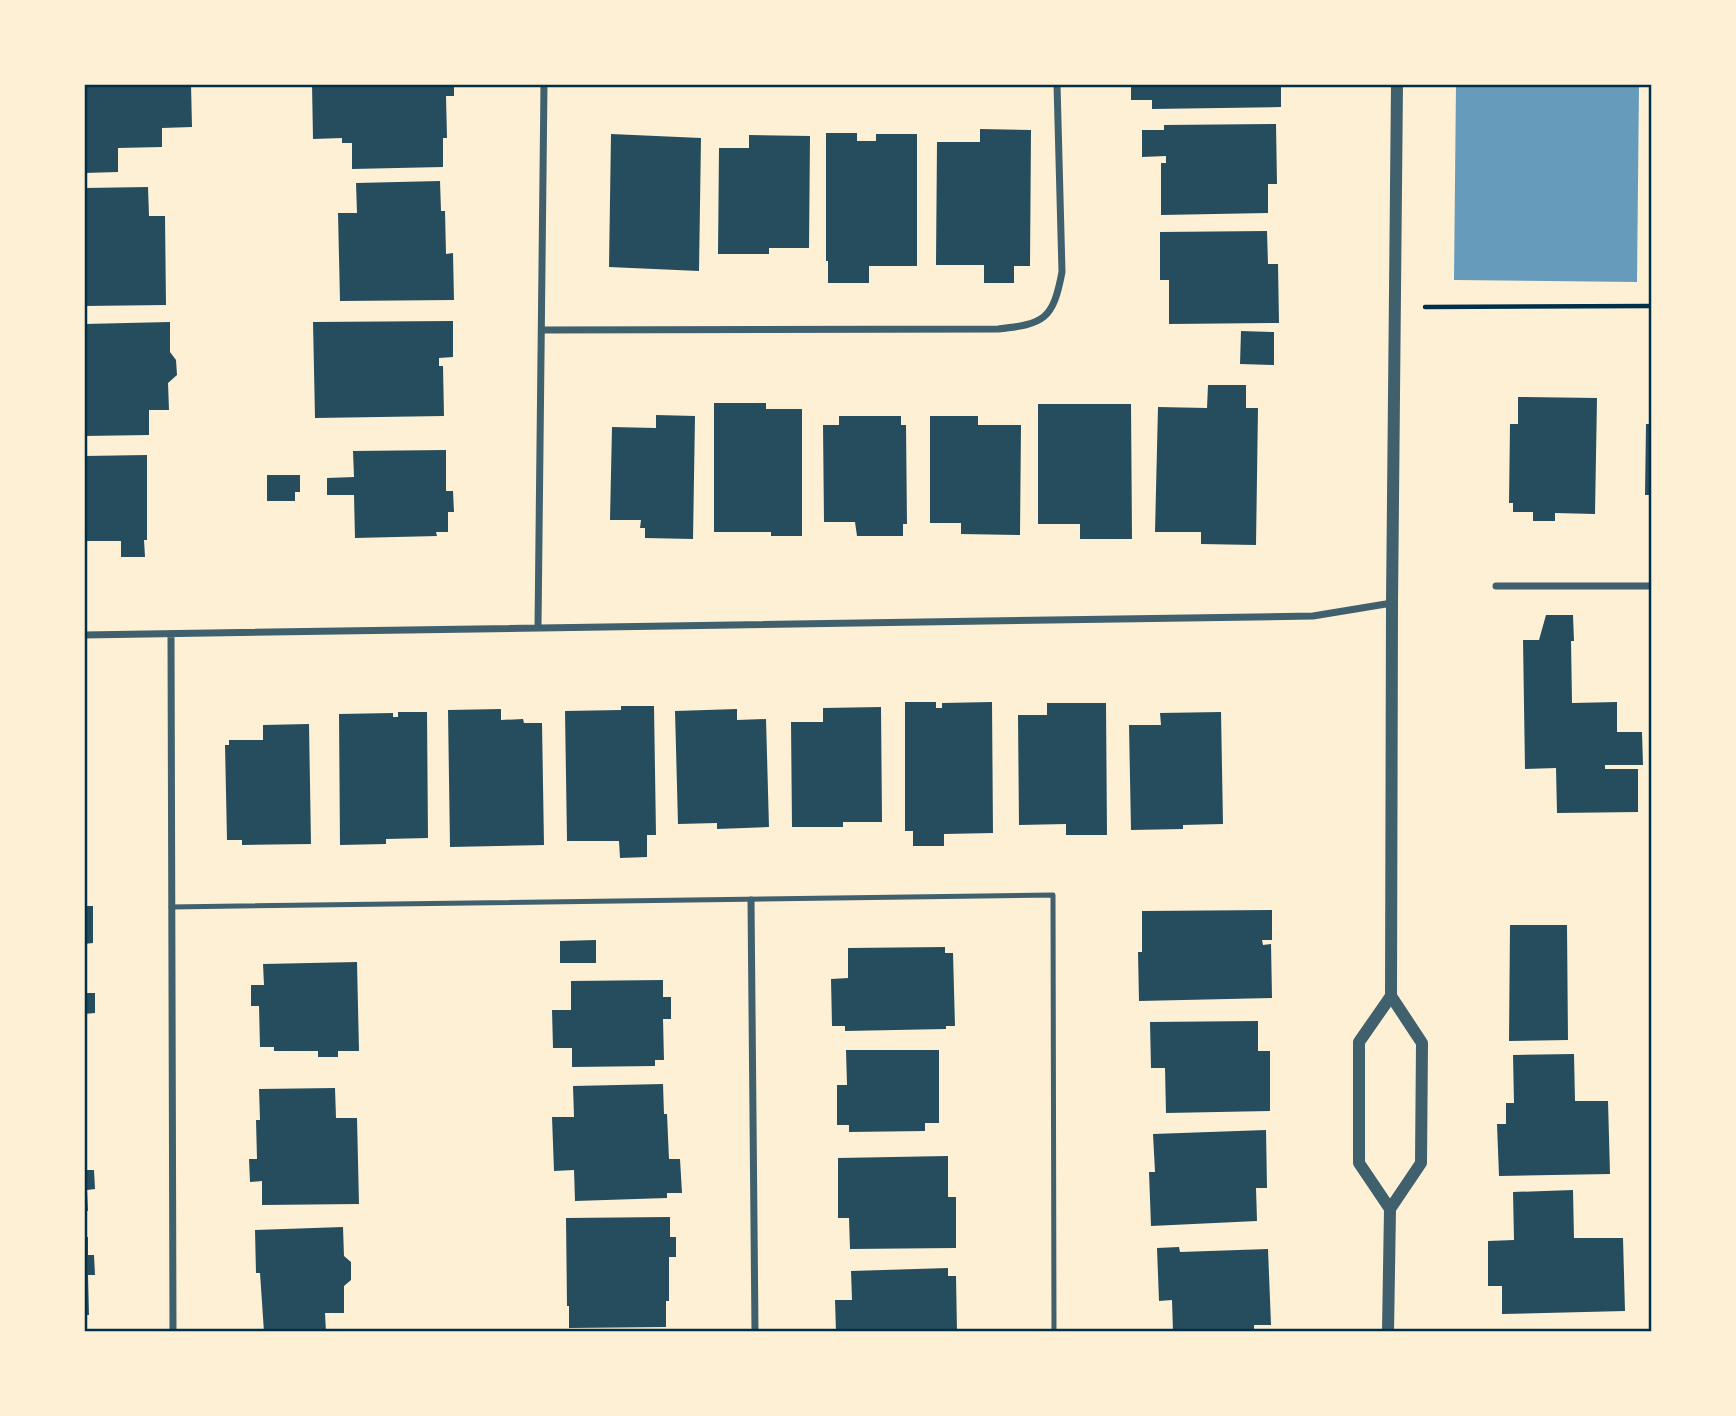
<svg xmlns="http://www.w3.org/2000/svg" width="1736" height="1416" viewBox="0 0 1736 1416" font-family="'Nunito Sans',sans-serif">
<rect width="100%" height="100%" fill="#fdf0d5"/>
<path fill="#669bbc" d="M 1456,84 L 1639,84 L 1637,282 L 1454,280 Z"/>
<path fill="#264d5e" d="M 84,84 L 191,84 L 192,127 L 162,128 L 162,147 L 118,148 L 118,172 L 84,173 Z
M 312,84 L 454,84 L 454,96 L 446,96 L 447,138 L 443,138 L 443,167 L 352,169 L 352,143 L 342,143 L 342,138 L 313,139 Z
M 1131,84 L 1281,84 L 1281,107 L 1152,109 L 1152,100 L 1131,100 Z
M 1276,124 L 1277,184 L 1268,184 L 1268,213 L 1161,215 L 1161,163 L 1166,163 L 1166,156 L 1142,157 L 1142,130 L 1164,130 L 1164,125 Z
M 980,129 L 1031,130 L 1030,266 L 1014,266 L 1014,283 L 984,283 L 984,265 L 936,265 L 937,142 L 980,142 Z
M 826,133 L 857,133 L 857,141 L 876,141 L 876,134 L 917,134 L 917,266 L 869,266 L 869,283 L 828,283 L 828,261 L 826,261 Z
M 611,134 L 701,138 L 699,271 L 609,267 Z
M 749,135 L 810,136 L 809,248 L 769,248 L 769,254 L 718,254 L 719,148 L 749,148 Z
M 440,181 L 441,211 L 445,211 L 446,254 L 453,253 L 454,300 L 340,301 L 338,213 L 357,213 L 356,183 Z
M 148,187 L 149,216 L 165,216 L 166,305 L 84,306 L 84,188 Z
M 1267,231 L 1268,264 L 1278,264 L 1279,323 L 1169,324 L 1169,280 L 1160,280 L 1160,232 Z
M 453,321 L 453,357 L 439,358 L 439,366 L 443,366 L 444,416 L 315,418 L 313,322 Z
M 170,322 L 170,352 L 176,360 L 177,375 L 168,383 L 169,410 L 149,410 L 149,435 L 84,436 L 84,324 Z
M 1241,331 L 1274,332 L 1274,365 L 1240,364 Z
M 1208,385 L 1246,385 L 1246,408 L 1258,408 L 1256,545 L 1201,544 L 1201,532 L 1155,532 L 1158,407 L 1207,408 Z
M 1518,397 L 1597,398 L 1595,514 L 1555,513 L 1555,521 L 1533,521 L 1533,512 L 1513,512 L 1513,503 L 1509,503 L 1510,424 L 1518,424 Z
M 714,403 L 766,403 L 766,409 L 802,409 L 802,536 L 771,536 L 771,532 L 714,532 Z
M 1038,404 L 1131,404 L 1132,539 L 1080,539 L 1080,524 L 1038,524 Z
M 656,415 L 695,416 L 693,539 L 645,538 L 645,528 L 640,528 L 641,520 L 610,520 L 612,427 L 656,428 Z
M 839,416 L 901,416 L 901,425 L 906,425 L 907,524 L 903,524 L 903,536 L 857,536 L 855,522 L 824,522 L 823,425 L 839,425 Z
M 930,416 L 978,416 L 978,425 L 1021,425 L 1020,535 L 961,534 L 961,523 L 930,523 Z
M 1646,424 L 1652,424 L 1652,495 L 1645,495 Z
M 446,450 L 446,491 L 453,491 L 454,512 L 448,512 L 448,532 L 436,532 L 437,536 L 355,538 L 354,495 L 327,495 L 327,478 L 354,477 L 353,451 Z
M 147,455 L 147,540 L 144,540 L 145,557 L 121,557 L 121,541 L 84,541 L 84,456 Z
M 267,475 L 300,475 L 300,492 L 295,492 L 295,501 L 267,501 Z
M 1546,615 L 1573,615 L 1574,641 L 1571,641 L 1572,703 L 1617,702 L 1617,732 L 1642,732 L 1643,765 L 1605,765 L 1605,769 L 1638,769 L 1638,812 L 1557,813 L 1556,768 L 1525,769 L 1523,640 L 1539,640 Z
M 905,702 L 936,702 L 936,708 L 942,708 L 942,703 L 992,702 L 993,833 L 944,834 L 944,846 L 913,846 L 913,831 L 905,831 Z
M 1047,703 L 1106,703 L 1107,835 L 1066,835 L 1066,824 L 1019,825 L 1018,715 L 1047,715 Z
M 621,706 L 654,706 L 656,835 L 647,835 L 647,857 L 620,858 L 619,841 L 567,841 L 565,711 L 621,710 Z
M 881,707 L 882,822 L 843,822 L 843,827 L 792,827 L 791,722 L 823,722 L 823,708 Z
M 501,709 L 501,720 L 523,719 L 524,723 L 542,723 L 544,845 L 450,847 L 448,710 Z
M 737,709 L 737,720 L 766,719 L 769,827 L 717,829 L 717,823 L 678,824 L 675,711 Z
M 398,712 L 427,712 L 428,838 L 386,839 L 386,844 L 340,845 L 339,714 L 393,713 L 393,717 L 398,717 Z
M 1221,712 L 1223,824 L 1183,825 L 1183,829 L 1131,830 L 1129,725 L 1161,725 L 1160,713 Z
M 309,724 L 311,844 L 242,845 L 242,840 L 227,840 L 225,745 L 229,745 L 229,740 L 263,740 L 263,725 Z
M 84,906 L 93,906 L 93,943 L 84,944 Z
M 1272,910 L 1272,940 L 1262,940 L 1263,945 L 1271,944 L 1272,998 L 1139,1001 L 1138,952 L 1142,952 L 1142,911 Z
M 1510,925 L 1567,925 L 1568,1040 L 1509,1041 Z
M 596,940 L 596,963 L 560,963 L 560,941 Z
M 945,947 L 945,953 L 953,953 L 955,1026 L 946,1026 L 946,1029 L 845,1031 L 845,1026 L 832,1026 L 831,979 L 848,978 L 848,948 Z
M 357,962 L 359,1051 L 338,1051 L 338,1057 L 318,1057 L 318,1051 L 274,1051 L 274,1047 L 260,1047 L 259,1006 L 251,1006 L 251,985 L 264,985 L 263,964 Z
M 86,975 L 87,993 L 95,993 L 95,1013 L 84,1014 L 84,976 Z
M 663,980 L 663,997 L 671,997 L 671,1019 L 663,1019 L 664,1060 L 655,1060 L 655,1066 L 572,1067 L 572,1048 L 553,1048 L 552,1010 L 571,1010 L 571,981 Z
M 1258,1021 L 1258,1051 L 1270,1051 L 1270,1111 L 1166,1113 L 1165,1068 L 1151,1068 L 1150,1022 Z
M 846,1050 L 939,1050 L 939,1123 L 925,1123 L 925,1131 L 849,1132 L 849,1125 L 837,1125 L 837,1085 L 847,1085 Z
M 1574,1054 L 1575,1101 L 1608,1101 L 1610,1174 L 1499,1176 L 1497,1124 L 1506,1124 L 1506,1103 L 1514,1103 L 1513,1055 Z
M 663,1084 L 664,1114 L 667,1114 L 669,1159 L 680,1159 L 682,1193 L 667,1193 L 667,1198 L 575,1201 L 574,1170 L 554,1171 L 552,1117 L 574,1117 L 573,1086 Z
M 335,1088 L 336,1118 L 357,1118 L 359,1204 L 262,1205 L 262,1181 L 250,1182 L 249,1159 L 257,1159 L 256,1120 L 260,1120 L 259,1089 Z
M 1266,1130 L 1267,1188 L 1256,1188 L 1257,1221 L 1151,1226 L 1149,1172 L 1155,1172 L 1153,1134 Z
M 84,1132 L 86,1132 L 87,1170 L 94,1170 L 95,1189 L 87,1190 L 88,1211 L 84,1211 Z
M 948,1156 L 948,1197 L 956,1197 L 956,1248 L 850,1249 L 849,1218 L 838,1218 L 838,1158 Z
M 1573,1190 L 1574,1238 L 1623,1238 L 1625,1311 L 1502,1314 L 1502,1286 L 1488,1286 L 1488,1241 L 1514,1240 L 1513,1192 Z
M 670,1217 L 670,1237 L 676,1237 L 676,1257 L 669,1257 L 669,1301 L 666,1301 L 666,1327 L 569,1328 L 569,1306 L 567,1306 L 566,1218 Z
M 343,1227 L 344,1256 L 351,1262 L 351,1280 L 344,1286 L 344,1313 L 325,1313 L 326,1332 L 264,1332 L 260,1273 L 256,1273 L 255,1230 Z
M 84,1237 L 88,1237 L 88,1255 L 94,1255 L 95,1275 L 88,1275 L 89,1315 L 84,1315 Z
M 1179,1247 L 1180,1252 L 1268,1249 L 1271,1325 L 1254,1325 L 1254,1332 L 1173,1332 L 1172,1300 L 1159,1301 L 1157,1248 Z
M 948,1268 L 948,1276 L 956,1276 L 957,1332 L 836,1332 L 835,1300 L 852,1300 L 851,1271 Z"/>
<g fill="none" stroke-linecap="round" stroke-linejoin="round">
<path stroke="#003049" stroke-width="4.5" d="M 1425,307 L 1652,306"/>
<path stroke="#3f606c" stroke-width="5" d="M 171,907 L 1053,895 L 1054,1332"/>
<path stroke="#3f606c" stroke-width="7" d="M 542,330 L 998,329 C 1044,324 1053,320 1062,272 L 1057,84
M 1496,586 L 1652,586
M 538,627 L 544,84
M 171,634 L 173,1332
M 84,635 L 1313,616 L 1392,603
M 751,900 L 755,1332"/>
<path stroke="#3f606c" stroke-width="12" d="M 1390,1209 L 1359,1163 L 1359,1042 L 1391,996
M 1388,1332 L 1390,1209 L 1421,1163 L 1422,1043 L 1391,996 L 1392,603 L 1397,84"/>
</g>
<rect width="1736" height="1416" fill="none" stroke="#fdf0d5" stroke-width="172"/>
<rect x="86" y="86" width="1564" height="1244" fill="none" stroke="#003049" stroke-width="2.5"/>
</svg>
